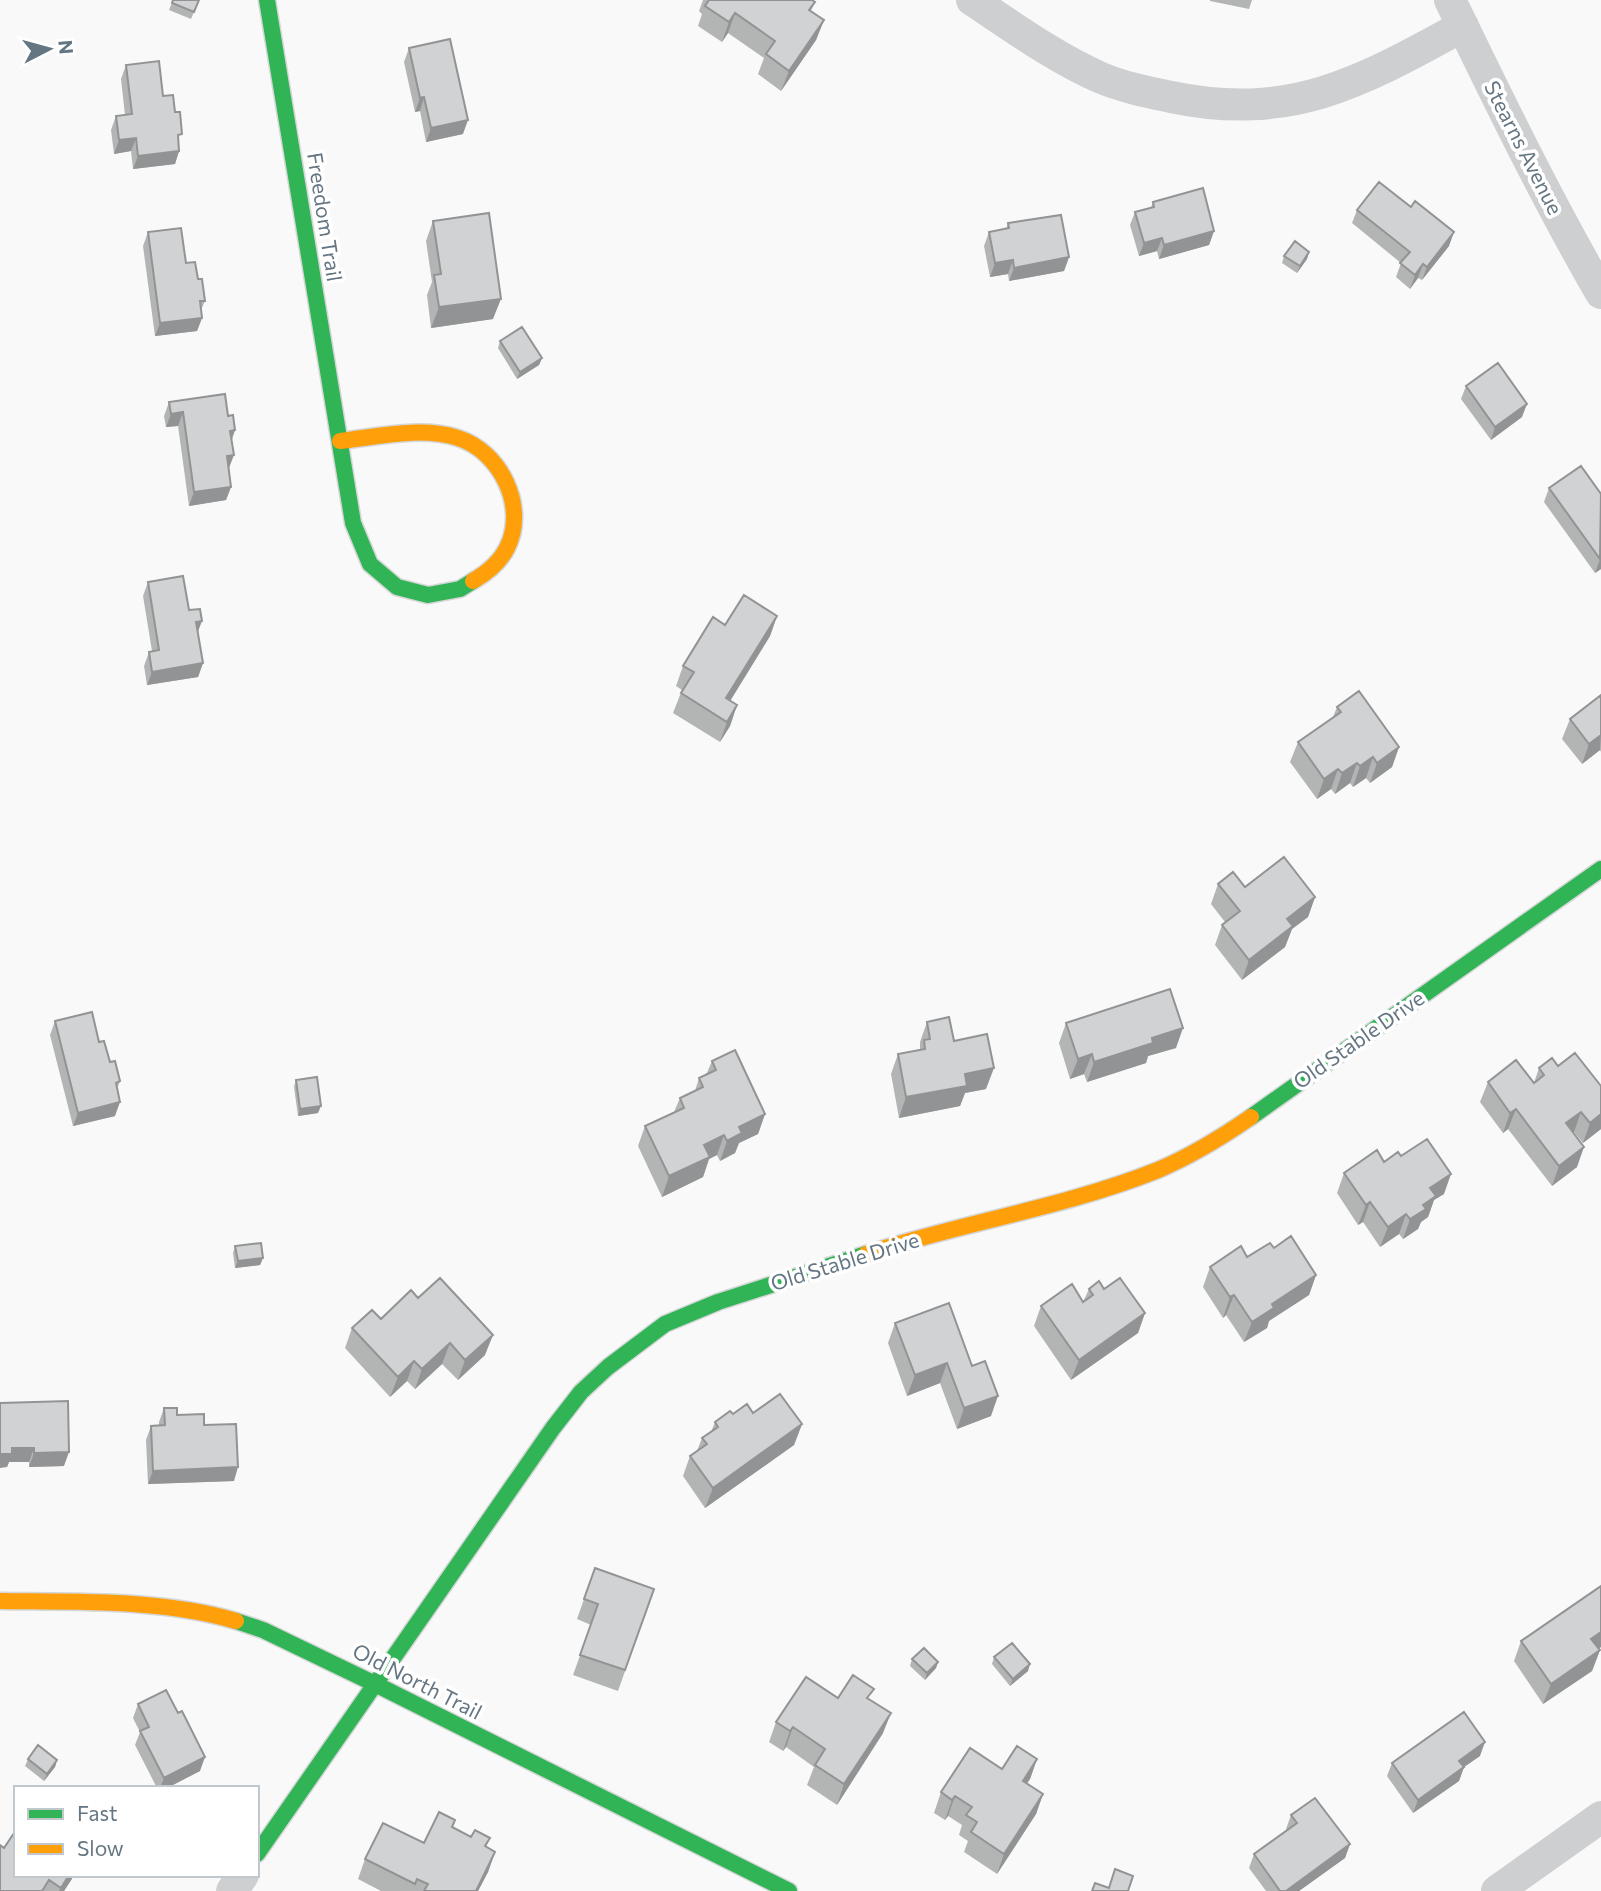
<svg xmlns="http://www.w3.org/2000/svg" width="1601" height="1891" viewBox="0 0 1601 1891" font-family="Commissioner,sans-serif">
<rect width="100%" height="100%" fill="#f9f9f9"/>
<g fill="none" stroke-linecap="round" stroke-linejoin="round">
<defs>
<path id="fast" d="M 267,0 L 353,523 L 370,564 L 397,587 L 428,595 L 460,589 L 473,581
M 1251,1117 L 1601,869
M 236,1621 L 263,1630 L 375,1684 L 789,1891
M 257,1854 L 553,1428 L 581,1392 L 608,1367 L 665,1324 L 718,1302 L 866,1254"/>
<path id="slow" d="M 340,441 C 377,437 421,426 458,438 C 500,451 528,507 507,548 C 500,562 487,573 473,581
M 866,1254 C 961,1223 1066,1207 1158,1170 C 1191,1156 1222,1137 1251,1117
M 0,1601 C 75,1602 164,1599 236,1621"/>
</defs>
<use href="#fast" stroke="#d5d6d7" stroke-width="19"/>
<use href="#slow" stroke="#d5d6d7" stroke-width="19"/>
<path stroke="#cecfd0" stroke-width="32" d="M 972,0 C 1013,27 1054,57 1099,77 C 1122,87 1147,92 1171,97 C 1291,122 1361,82 1463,26
M 1450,0 C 1498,99 1546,198 1601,293
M 232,1891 L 243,1875
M 1497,1891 L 1601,1817"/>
<use href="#fast" stroke="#30b455" stroke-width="16"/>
<use href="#slow" stroke="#ff9f0a" stroke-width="16"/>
</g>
<path fill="#b3b5b5" d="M 173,0 L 199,0 L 191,19 L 169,10 Z
M 703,0 L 812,0 L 815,2 L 811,11 L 824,20 L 816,40 L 781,91 L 758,74 L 764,58 L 728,33 L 722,42 L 698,26 L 702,14 L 699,11 Z
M 1210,0 L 1252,0 L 1249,9 L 1210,1 Z
M 409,48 L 463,134 L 426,142 L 420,111 L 415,112 L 404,62 Z
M 126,65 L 163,96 L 179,144 L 179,151 L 175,164 L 133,169 L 131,151 L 114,154 L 111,130 L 116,116 L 125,115 L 121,79 Z
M 1153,202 L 1214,231 L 1209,245 L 1159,259 L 1157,251 L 1139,256 L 1130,225 L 1135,212 L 1151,208 Z
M 1357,210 L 1449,246 L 1422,280 L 1418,278 L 1410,289 L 1396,277 L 1401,263 L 1352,223 Z
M 433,221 L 493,319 L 431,328 L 427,295 L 432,282 L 426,241 Z
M 1008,223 L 1069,257 L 1064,271 L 1009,281 L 1008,274 L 990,277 L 984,246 L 989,232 L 1006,229 Z
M 148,232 L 186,263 L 198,279 L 205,301 L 201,310 L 202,318 L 197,331 L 155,336 L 143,246 Z
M 1309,252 L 1307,259 L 1297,273 L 1282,263 L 1284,256 Z
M 500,341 L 542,358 L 539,365 L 517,379 L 498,348 Z
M 1466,386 L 1522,417 L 1491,440 L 1461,399 Z
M 169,402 L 228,416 L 235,430 L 232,440 L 229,468 L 231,487 L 226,500 L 189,506 L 178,426 L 166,427 L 164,416 Z
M 1549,488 L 1601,494 L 1601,569 L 1595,573 L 1544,502 Z
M 148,582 L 189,610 L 198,632 L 203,663 L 198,677 L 147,685 L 144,666 L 149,652 L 152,651 L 143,596 Z
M 777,616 L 770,636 L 730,701 L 737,705 L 730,726 L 720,742 L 673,713 L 682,690 L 676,686 L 683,666 L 725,625 Z
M 1601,695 L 1601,752 L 1600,750 L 1582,764 L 1562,739 L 1570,719 Z
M 1337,707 L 1399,747 L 1392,767 L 1370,783 L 1366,778 L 1353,787 L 1350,783 L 1335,794 L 1331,789 L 1317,799 L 1290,762 L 1298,742 L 1333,717 Z
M 1218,884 L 1315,897 L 1308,917 L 1292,929 L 1285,947 L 1242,980 L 1215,945 L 1222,925 L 1225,922 L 1211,904 Z
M 55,1021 L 99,1042 L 120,1081 L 117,1089 L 115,1116 L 73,1126 L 50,1035 Z
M 927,1022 L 954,1041 L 986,1089 L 965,1093 L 960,1106 L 899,1118 L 891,1074 L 898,1054 L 920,1050 L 920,1042 Z
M 1066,1023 L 1176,1048 L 1148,1056 L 1146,1063 L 1087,1082 L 1084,1074 L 1070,1079 L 1059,1043 Z
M 712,1061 L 765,1114 L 758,1134 L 739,1143 L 735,1153 L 720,1161 L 717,1155 L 709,1159 L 703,1177 L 662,1197 L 638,1146 L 645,1126 L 674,1112 L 680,1098 L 695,1091 L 699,1078 L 706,1075 Z
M 1558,1066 L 1601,1086 L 1601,1129 L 1583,1143 L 1574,1132 L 1573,1132 L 1577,1167 L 1552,1186 L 1508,1129 L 1503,1133 L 1480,1102 L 1488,1082 L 1534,1083 L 1539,1068 Z
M 296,1080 L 318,1113 L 298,1116 L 294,1087 Z
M 1384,1162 L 1444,1194 L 1434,1200 L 1428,1217 L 1421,1222 L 1418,1229 L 1403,1239 L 1399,1234 L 1380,1247 L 1363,1222 L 1358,1225 L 1337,1193 L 1344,1173 Z
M 235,1246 L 263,1258 L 260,1265 L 235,1268 L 233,1253 Z
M 1274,1248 L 1316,1275 L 1309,1295 L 1269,1321 L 1267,1328 L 1244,1342 L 1226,1315 L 1223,1318 L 1203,1287 L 1210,1267 L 1247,1257 Z
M 1089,1289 L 1104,1289 L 1145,1313 L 1138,1333 L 1071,1380 L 1034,1326 L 1041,1306 L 1083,1302 Z
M 418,1298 L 485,1355 L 458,1380 L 442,1364 L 415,1389 L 407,1381 L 390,1397 L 345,1348 L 352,1328 L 381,1319 Z
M 895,1323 L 972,1366 L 991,1416 L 957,1429 L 940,1383 L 907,1396 L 888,1343 Z
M 0,1403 L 64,1466 L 29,1467 L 29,1462 L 9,1462 L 7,1467 Z
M 164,1408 L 177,1415 L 204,1425 L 234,1481 L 148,1484 L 146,1440 L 151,1426 L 159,1426 L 159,1422 Z
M 753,1413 L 802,1424 L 794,1445 L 705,1508 L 683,1476 L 690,1456 L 697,1451 L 702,1438 L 711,1432 L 715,1422 L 733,1414 Z
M 595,1568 L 654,1589 L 618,1691 L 573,1675 L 591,1625 L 577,1619 Z
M 1521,1641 L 1601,1647 L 1598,1649 L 1600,1650 L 1592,1671 L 1543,1704 L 1514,1661 Z
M 994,1657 L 1028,1671 L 1010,1686 L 992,1664 Z
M 912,1659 L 938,1662 L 936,1668 L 925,1680 L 910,1666 Z
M 838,1698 L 870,1700 L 883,1733 L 837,1805 L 807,1785 L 814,1767 L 786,1747 L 783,1751 L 769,1742 L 776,1722 Z
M 138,1704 L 200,1771 L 167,1788 L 157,1788 L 135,1745 L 140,1732 L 133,1718 Z
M 1480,1756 L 1464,1767 L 1459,1781 L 1413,1813 L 1387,1776 L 1392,1763 Z
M 28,1759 L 57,1760 L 55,1767 L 44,1781 L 25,1766 Z
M 1037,1759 L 1030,1779 L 1027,1783 L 1043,1794 L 1036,1814 L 997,1874 L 964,1852 L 968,1841 L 959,1835 L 962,1825 L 948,1816 L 945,1820 L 934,1813 L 941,1792 L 1002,1769 Z
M 1291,1815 L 1350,1844 L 1345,1858 L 1299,1891 L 1266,1891 L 1249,1868 L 1254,1854 L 1287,1830 L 1286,1829 Z
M 452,1828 L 471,1837 L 490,1838 L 486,1847 L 495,1852 L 488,1872 L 478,1891 L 381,1891 L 358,1879 L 365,1859 L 424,1843 Z
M 16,1875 L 73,1875 L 64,1891 L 0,1891 Z"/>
<path fill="#929394" d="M 735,13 L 728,33 L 722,42 L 729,22 Z
M 824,20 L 816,40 L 781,91 L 789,71 Z
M 424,97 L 420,111 L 415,112 L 420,98 Z
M 468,120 L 463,134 L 426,142 L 431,128 Z
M 136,138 L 131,151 L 114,154 L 119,140 Z
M 179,151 L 175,164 L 133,169 L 138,156 Z
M 1214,231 L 1209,245 L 1159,259 L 1164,245 Z
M 1454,232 L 1449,246 L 1422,280 L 1427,267 Z
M 1162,238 L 1157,251 L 1139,256 L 1144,243 Z
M 1309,252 L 1307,259 L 1297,273 L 1300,266 Z
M 1069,257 L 1064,271 L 1009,281 L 1014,268 Z
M 1013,260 L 1008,274 L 990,277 L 995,263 Z
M 1423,264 L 1418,278 L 1410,289 L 1415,275 Z
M 501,299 L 493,319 L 431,328 L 439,307 Z
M 202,318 L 197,331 L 155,336 L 160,323 Z
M 542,358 L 539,365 L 517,379 L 520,372 Z
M 1527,404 L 1522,417 L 1491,440 L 1495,427 Z
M 183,412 L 178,426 L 166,427 L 171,414 Z
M 235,430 L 230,443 L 230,431 Z
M 234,455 L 229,468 L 227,456 Z
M 231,487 L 226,500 L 189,506 L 194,492 Z
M 1600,559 L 1601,559 L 1601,569 L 1595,573 Z
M 777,616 L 770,636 L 719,719 L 726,698 Z
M 202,621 L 197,634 L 196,622 Z
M 203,663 L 198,677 L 147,685 L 152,672 Z
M 737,705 L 730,726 L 720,742 L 727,722 Z
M 1601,735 L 1600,750 L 1582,764 L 1589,744 Z
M 1399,747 L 1392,767 L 1370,783 L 1377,763 Z
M 1373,757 L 1366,778 L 1353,787 L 1360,766 Z
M 1357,763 L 1350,783 L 1335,794 L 1342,773 Z
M 1338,769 L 1331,789 L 1317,799 L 1324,779 Z
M 1315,897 L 1308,917 L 1292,929 L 1285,947 L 1242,980 L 1249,960 L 1287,919 Z
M 1183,1028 L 1176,1048 L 1148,1056 L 1146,1063 L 1087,1082 L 1094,1062 L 1152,1038 Z
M 1092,1054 L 1084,1074 L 1070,1079 L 1078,1059 Z
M 994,1068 L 986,1089 L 965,1093 L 960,1106 L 899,1118 L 906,1097 L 965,1074 Z
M 120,1102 L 115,1116 L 73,1126 L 78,1113 Z
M 321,1106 L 318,1113 L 298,1116 L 300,1109 Z
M 1516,1109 L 1508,1129 L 1503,1133 L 1510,1113 Z
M 1581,1112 L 1574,1132 L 1558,1143 L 1566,1123 Z
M 765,1114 L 758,1134 L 739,1143 L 735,1153 L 720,1161 L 727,1141 L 739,1127 Z
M 1601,1114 L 1601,1129 L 1583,1143 L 1590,1123 Z
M 724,1135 L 717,1155 L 709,1159 L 703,1177 L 662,1197 L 669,1176 L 704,1145 Z
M 1584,1147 L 1577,1167 L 1552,1186 L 1559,1166 Z
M 1451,1174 L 1444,1194 L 1434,1200 L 1428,1217 L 1421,1222 L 1418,1229 L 1403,1239 L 1410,1219 L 1430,1188 Z
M 1370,1202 L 1363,1222 L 1358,1225 L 1366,1205 Z
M 1406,1214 L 1399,1234 L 1380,1247 L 1388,1227 Z
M 263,1258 L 260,1265 L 235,1268 L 238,1261 Z
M 1316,1275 L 1309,1295 L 1269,1321 L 1267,1328 L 1244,1342 L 1252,1322 L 1272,1304 Z
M 1234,1295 L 1226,1315 L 1223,1318 L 1230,1297 Z
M 1145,1313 L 1138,1333 L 1071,1380 L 1079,1360 Z
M 493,1335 L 485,1355 L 458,1380 L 465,1360 Z
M 450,1343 L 442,1364 L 415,1389 L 422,1369 Z
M 414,1361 L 407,1381 L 390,1397 L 398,1377 Z
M 947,1363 L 940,1383 L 907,1396 L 915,1375 Z
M 998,1396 L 991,1416 L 957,1429 L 964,1408 Z
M 802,1424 L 794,1445 L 705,1508 L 713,1488 Z
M 12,1448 L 34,1448 L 29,1462 L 9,1462 L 7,1467 L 0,1468 L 0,1454 Z
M 69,1452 L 64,1466 L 29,1467 L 34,1453 Z
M 238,1467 L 234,1481 L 148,1484 L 153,1471 Z
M 1601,1632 L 1601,1647 L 1584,1659 L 1591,1639 Z
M 1600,1650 L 1592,1671 L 1543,1704 L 1551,1684 Z
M 938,1662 L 936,1668 L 925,1680 L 927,1673 Z
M 1030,1664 L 1028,1671 L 1010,1686 L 1013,1679 Z
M 891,1713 L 883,1733 L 837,1805 L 844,1784 Z
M 793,1727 L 786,1747 L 783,1751 L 790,1731 Z
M 1485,1742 L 1480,1756 L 1464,1767 L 1459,1781 L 1413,1813 L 1418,1800 L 1459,1761 Z
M 205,1757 L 200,1771 L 167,1788 L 160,1788 L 164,1778 Z
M 1037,1759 L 1030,1779 L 1015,1801 L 1023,1781 Z
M 57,1760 L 55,1767 L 44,1781 L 47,1774 Z
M 1043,1794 L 1036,1814 L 997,1874 L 1004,1854 Z
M 955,1796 L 948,1816 L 945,1820 L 952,1800 Z
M 1350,1844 L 1345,1858 L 1299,1891 L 1286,1891 Z
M 495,1852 L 488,1872 L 478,1891 L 476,1891 Z
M 69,1875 L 73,1875 L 72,1879 L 64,1891 L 59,1891 Z"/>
<path fill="#d0d2d3" stroke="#929394" stroke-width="2" d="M 173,0 L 199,0 L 194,12 L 172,3 Z
M 709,0 L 812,0 L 815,2 L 809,10 L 824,20 L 789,71 L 766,54 L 775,41 L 735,13 L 729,22 L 705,6 Z
M 450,39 L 468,120 L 431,128 L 424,97 L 420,98 L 409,48 Z
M 159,61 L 163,96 L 173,95 L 175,112 L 180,112 L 182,134 L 178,135 L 179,151 L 138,156 L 136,138 L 119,140 L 116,116 L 132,114 L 126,65 Z
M 1379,182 L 1411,207 L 1415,201 L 1454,232 L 1427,267 L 1423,264 L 1415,275 L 1400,263 L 1410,252 L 1357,210 Z
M 1203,188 L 1214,231 L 1164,245 L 1162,238 L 1144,243 L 1135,212 L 1154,207 L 1153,202 Z
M 489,213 L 501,299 L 439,307 L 434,275 L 441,274 L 433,221 Z
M 1061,215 L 1069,257 L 1014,268 L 1013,260 L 995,263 L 989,232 L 1009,228 L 1008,223 Z
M 181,228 L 186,263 L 195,262 L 198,279 L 202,279 L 205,301 L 200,301 L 202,318 L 160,323 L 148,232 Z
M 1295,241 L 1309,252 L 1300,266 L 1284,256 Z
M 522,327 L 542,358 L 520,372 L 500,341 Z
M 1498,363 L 1527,404 L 1495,427 L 1466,386 Z
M 225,394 L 228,416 L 233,415 L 235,430 L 230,431 L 234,455 L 227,456 L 231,487 L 194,492 L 183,412 L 171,414 L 169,402 Z
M 1581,466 L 1601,494 L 1600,559 L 1549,488 Z
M 183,576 L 189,610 L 200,609 L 202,621 L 196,622 L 203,663 L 152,672 L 149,652 L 159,650 L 148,582 Z
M 744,595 L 777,616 L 726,698 L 737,705 L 727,722 L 681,693 L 694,672 L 683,666 L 713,617 L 725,625 Z
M 1359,691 L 1399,747 L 1377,763 L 1373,757 L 1360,766 L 1357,763 L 1342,773 L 1338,769 L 1324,779 L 1298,742 L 1341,712 L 1337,707 Z
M 1601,695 L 1601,735 L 1589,744 L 1570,719 Z
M 1284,857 L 1315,897 L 1287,919 L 1293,926 L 1249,960 L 1222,925 L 1240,911 L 1218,884 L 1233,872 L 1245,887 Z
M 1170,989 L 1183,1028 L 1152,1038 L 1153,1043 L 1094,1062 L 1092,1054 L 1078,1059 L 1066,1023 Z
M 92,1012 L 99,1042 L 104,1041 L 110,1062 L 115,1061 L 120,1081 L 116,1083 L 120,1102 L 78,1113 L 55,1021 Z
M 949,1017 L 954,1041 L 987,1034 L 994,1068 L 965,1074 L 967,1086 L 906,1097 L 898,1054 L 925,1049 L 924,1040 L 930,1039 L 927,1022 Z
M 735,1050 L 765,1114 L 739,1127 L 742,1133 L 727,1141 L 724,1135 L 704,1145 L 710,1157 L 669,1176 L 645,1126 L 684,1108 L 680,1098 L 703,1087 L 699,1078 L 716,1070 L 712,1061 Z
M 1575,1053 L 1601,1086 L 1601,1114 L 1590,1123 L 1581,1112 L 1566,1123 L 1584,1147 L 1559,1166 L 1516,1109 L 1510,1113 L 1488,1082 L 1516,1060 L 1534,1083 L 1544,1075 L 1539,1068 L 1552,1058 L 1558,1066 Z
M 317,1077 L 321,1106 L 300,1109 L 296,1080 Z
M 1427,1139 L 1451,1174 L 1430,1188 L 1436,1196 L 1423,1205 L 1426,1209 L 1410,1219 L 1406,1214 L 1388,1227 L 1370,1202 L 1366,1205 L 1344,1173 L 1377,1150 L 1384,1162 L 1398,1152 L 1401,1156 Z
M 1291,1236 L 1316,1275 L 1272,1304 L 1274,1308 L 1252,1322 L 1234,1295 L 1230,1297 L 1210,1267 L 1241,1246 L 1247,1257 L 1270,1243 L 1274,1248 Z
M 261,1243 L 263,1258 L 238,1261 L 235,1246 Z
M 440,1278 L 493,1335 L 465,1360 L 450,1343 L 422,1369 L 414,1361 L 398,1377 L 352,1328 L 372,1310 L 381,1319 L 411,1290 L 418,1298 Z
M 1120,1278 L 1145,1313 L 1079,1360 L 1041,1306 L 1072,1284 L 1083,1302 L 1093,1295 L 1089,1289 L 1099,1281 L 1104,1289 Z
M 949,1303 L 972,1366 L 985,1361 L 998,1396 L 964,1408 L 947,1363 L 915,1375 L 895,1323 Z
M 780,1394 L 802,1424 L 713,1488 L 690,1456 L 707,1444 L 702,1438 L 718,1427 L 715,1422 L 730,1411 L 733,1414 L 747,1404 L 753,1413 Z
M 68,1401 L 69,1452 L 34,1453 L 34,1448 L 12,1448 L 12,1454 L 0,1454 L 0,1403 Z
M 164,1408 L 177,1408 L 177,1415 L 204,1414 L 204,1425 L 236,1424 L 238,1467 L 153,1471 L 151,1426 L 165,1425 Z
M 595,1568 L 654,1589 L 625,1670 L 580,1655 L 598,1604 L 584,1599 Z
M 1601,1586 L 1601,1632 L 1591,1639 L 1600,1650 L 1551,1684 L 1521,1641 Z
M 1012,1643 L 1030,1664 L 1013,1679 L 994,1657 Z
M 924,1648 L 938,1662 L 927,1673 L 912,1659 Z
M 853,1675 L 874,1689 L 867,1698 L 891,1713 L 844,1784 L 815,1765 L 825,1749 L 793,1727 L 790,1731 L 776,1722 L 806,1677 L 838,1698 Z
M 166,1690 L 178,1713 L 182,1711 L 205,1757 L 164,1778 L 140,1731 L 149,1727 L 138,1704 Z
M 1464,1712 L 1485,1742 L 1459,1761 L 1464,1767 L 1418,1800 L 1392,1763 Z
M 38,1745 L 57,1760 L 47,1774 L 28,1759 Z
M 1017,1746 L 1037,1759 L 1023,1781 L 1043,1794 L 1004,1854 L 971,1832 L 977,1822 L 966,1815 L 972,1807 L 955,1796 L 952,1800 L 941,1792 L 970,1748 L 1002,1769 Z
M 1315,1798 L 1350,1844 L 1286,1891 L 1280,1891 L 1254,1854 L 1297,1823 L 1291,1815 Z
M 439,1812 L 455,1820 L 452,1827 L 471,1837 L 475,1830 L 490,1838 L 485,1846 L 495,1852 L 476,1891 L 424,1891 L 428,1884 L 417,1879 L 415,1884 L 365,1859 L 383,1823 L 424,1843 Z
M 16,1830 L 16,1875 L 69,1875 L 61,1888 L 49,1880 L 42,1891 L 0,1891 L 0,1845 L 4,1848 Z
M 1115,1869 L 1133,1876 L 1128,1891 L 1092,1891 L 1095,1883 L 1109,1888 Z"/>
<g text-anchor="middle" stroke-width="7" stroke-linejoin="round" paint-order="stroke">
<g font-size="21" fill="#657683" stroke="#fff">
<text transform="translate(1523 148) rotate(63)" y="7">Stearns Avenue</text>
<text transform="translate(324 217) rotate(81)" y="7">Freedom Trail</text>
<text transform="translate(1359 1040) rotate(-35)" y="7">Old Stable Drive</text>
<text transform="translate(845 1262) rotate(-17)" y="7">Old Stable Drive</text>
<text transform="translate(417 1682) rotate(27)" y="7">Old North Trail</text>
</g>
</g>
<rect x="14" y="1786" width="245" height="91" fill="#ffffff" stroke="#c1c8cd" stroke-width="2"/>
<rect x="28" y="1809" width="35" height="10" fill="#30b455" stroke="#c1c8cd" stroke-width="2"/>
<text x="77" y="1821" font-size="21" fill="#657683">Fast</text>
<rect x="28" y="1844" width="35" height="10" fill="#ff9f0a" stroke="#c1c8cd" stroke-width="2"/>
<text x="77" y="1856" font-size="21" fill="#657683">Slow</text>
<g transform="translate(49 49) rotate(84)" stroke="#ffffff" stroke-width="5" paint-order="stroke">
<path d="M0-5L12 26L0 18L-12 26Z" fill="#657683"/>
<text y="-10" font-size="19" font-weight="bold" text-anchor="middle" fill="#657683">N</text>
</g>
</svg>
